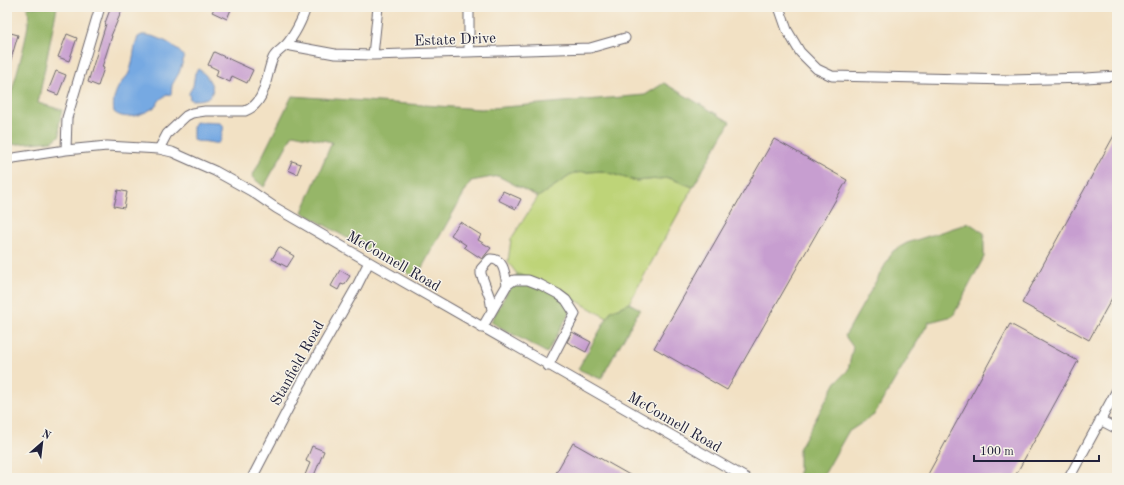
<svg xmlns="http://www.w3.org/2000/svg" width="1124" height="485" viewBox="0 0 1124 485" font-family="'Old Standard TT',serif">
<rect width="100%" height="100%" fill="#f7f3e8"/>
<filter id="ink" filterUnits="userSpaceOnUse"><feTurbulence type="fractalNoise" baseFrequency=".025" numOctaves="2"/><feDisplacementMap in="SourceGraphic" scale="8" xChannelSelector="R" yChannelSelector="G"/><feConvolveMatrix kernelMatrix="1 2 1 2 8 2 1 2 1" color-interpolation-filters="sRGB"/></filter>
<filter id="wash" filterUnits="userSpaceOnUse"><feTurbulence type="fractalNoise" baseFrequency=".012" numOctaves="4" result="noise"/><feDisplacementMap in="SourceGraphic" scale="16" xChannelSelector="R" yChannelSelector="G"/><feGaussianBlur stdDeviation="0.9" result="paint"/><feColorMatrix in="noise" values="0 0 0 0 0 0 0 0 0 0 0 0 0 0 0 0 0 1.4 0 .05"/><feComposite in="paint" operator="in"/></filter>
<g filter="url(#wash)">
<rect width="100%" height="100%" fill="#f2e1c4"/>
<path fill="#bed478" stroke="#707b5a" d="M 602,171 L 636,181 L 669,178 L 693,187 L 629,303 L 611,311 L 607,318 L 549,285 L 517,274 L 508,262 L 511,239 L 538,197 L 574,173 Z"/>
<path fill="#96b668" stroke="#5c6c52" d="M 27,7 L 57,7 L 38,103 L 62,110 L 59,124 L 60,135 L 53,141 L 7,145 C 7,134 6,122 7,111 C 10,91 35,22 27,7 Z
M 664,83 L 730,122 L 693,187 L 669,178 L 636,181 L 602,171 L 574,173 L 538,197 L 498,176 L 471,181 L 416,278 L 302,212 L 332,142 L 293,134 L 264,187 L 252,177 L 292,96 L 481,109 L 645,95 Z
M 969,223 L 984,233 L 984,257 L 953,316 L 929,322 L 874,415 L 848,432 L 825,473 L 820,478 L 802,478 L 799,476 L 799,449 L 836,382 L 848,370 L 853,347 L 845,336 L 893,251 L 907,243 Z
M 517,274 L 549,285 L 576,301 L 547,353 L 491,322 Z
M 629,303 L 640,309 L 601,379 L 578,369 L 611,311 Z"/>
<path fill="#76a9e2" stroke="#4c668e" d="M 142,35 C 155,34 179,46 184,58 L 179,73 L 172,85 L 171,94 C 168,95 164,96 162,98 C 159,100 158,103 156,106 C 145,114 125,122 114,112 C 112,102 115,91 121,83 C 124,79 127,77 129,73 C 134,61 133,48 138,37 Z
M 198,69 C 205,72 218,89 210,96 C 206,100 197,100 191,100 L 190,99 L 189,93 L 193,86 L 195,73 Z
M 196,122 L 199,122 L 220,123 L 223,125 C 224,129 223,130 222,134 C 220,145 219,144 208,142 C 204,141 199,142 195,141 L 193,139 L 193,127 Z"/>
<g id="blocks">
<path fill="#c79ed0" d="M 111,7 L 122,10 L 111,36 L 112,36 L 102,67 L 104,68 L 98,86 L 88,82 L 106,24 L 105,23 Z
M 215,7 L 232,7 L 227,19 L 212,12 Z
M 7,32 L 18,35 L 9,66 L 7,66 Z
M 67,34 L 77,38 L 69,61 L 58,57 Z
M 214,52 L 253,70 L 247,83 L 232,76 L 230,82 L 216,76 L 218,70 L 208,65 Z
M 56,71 L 66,75 L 58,95 L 48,91 Z
M 1117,130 L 1117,289 L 1089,340 L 1022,303 Z
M 774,139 L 847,180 L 727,390 L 654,348 Z
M 292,161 L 301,164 L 297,174 L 288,170 Z
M 118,190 L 127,192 L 124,208 L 114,206 Z
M 503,191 L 521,199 L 516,209 L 498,200 Z
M 460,222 L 481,235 L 478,240 L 491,248 L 482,259 L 464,247 L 466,245 L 451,235 Z
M 279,247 L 294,256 L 287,267 L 272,259 Z
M 340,270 L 350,276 L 344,285 L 341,284 L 338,290 L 331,286 Z
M 1010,324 L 1078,361 L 1014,478 L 926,478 Z
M 572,332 L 591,342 L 586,352 L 567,342 Z
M 573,443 L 635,478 L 553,478 Z
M 312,446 L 324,451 L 313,478 L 305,475 L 310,463 L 306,461 Z"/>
</g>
</g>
<g filter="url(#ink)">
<use href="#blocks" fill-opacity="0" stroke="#6b656b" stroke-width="1"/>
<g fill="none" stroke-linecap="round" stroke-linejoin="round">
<defs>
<path id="minor" d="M 779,7 L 787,30 L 800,52 L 817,69 L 832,76 L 1010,80 L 1086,78 L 1117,76
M 286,45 L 335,54 L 373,55 L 590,48 L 625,38
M 469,52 L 469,7
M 373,55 L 378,7
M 159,149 L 167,134 L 186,116 L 192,113 L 205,111 L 245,111 C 267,103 265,76 273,58 C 276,52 281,50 286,45 C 294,36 303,19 306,7
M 66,150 L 67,118 L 100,7
M 7,159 L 66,150 L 107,146 L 159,149 L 172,152 L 190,160 L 215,171 L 251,191 L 276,208 L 369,262 L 746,478
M 492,310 L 490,298 L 481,274 L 481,269 L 490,259 C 504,258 505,274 507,285
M 482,328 L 507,285 L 514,280 L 528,280 L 541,285 L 558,294 L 566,300 L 575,314 L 548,366
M 1100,420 L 1117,429
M 252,478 L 301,384 L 357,286 L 369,262
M 1069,478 L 1117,390"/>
</defs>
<use href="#minor" stroke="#6b656b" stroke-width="11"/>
<use href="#minor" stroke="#fff" stroke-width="9"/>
</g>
</g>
<g text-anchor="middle" stroke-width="3" stroke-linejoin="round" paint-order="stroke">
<g font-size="15" fill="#22223b" stroke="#f7f3e8">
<text transform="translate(455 39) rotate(-2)" y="5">Estate Drive</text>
<text transform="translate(394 261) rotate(30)" y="5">McConnell Road</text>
<text transform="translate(297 363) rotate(-61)" y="5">Stanfield Road</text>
<text transform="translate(675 422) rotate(30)" y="5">McConnell Road</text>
</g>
</g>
<rect width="1124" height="485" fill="none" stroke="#f7f3e8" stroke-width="24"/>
<g transform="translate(42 443) rotate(28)" stroke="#f7f3e8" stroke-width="3" paint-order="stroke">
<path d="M0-3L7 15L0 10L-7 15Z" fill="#22223b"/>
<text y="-6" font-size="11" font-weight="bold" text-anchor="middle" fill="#22223b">N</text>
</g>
<path d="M974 455v6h125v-6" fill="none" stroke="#22223b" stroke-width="2"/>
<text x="980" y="455" font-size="12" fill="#22223b" stroke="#f7f3e8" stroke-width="3" paint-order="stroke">100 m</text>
</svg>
